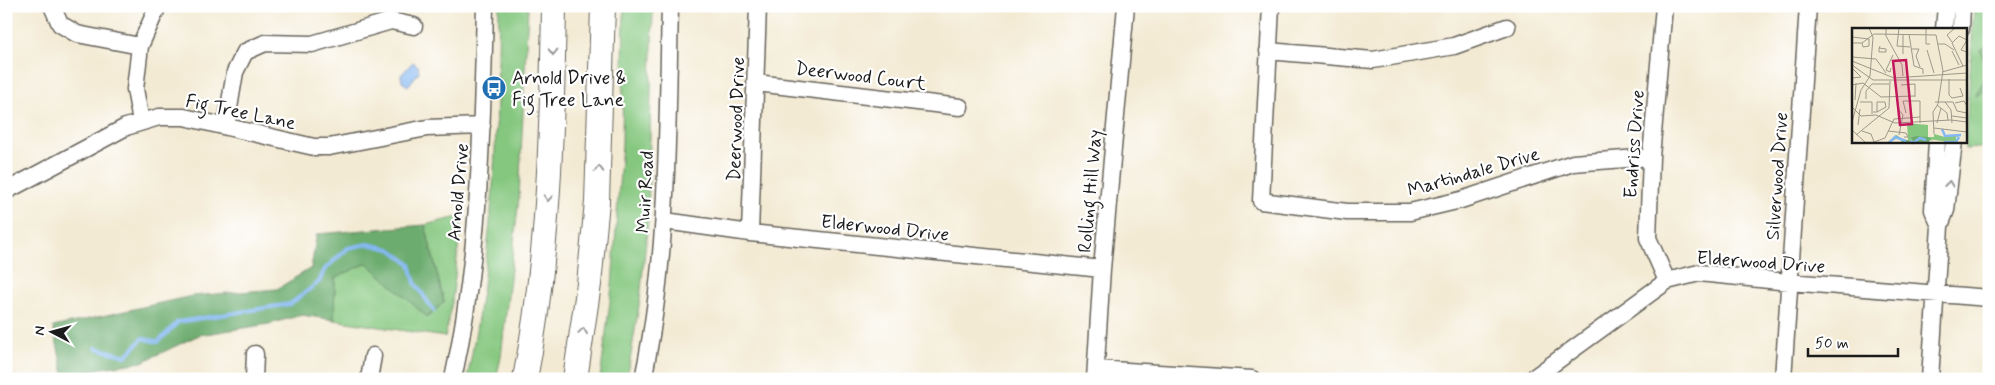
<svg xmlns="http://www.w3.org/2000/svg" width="1995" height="385" viewBox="0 0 1995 385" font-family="Mynerve,sans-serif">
<rect width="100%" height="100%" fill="#fff"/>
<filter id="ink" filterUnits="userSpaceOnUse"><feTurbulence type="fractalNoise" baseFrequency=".02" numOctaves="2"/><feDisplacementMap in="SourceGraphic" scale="10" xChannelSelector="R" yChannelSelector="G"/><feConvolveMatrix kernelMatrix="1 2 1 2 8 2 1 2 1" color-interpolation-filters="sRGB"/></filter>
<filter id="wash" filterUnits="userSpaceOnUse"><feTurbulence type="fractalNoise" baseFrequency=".0096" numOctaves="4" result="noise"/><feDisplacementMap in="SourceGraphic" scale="20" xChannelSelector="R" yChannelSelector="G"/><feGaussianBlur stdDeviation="1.12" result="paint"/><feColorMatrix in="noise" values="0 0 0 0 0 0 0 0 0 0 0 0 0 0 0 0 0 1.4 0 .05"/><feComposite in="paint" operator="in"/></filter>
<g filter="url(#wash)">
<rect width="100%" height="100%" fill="#f3ead3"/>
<path fill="#85c77f" stroke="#50724e" d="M 499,6 L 528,6 L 519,198 L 501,357 L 496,379 L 467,379 C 484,296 493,212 496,129 C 498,88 498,47 499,6 Z
M 624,6 L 653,6 L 648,221 L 640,299 L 627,379 L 600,379 L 612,286 L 622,143 Z
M 1974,6 L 1989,6 L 1989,147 L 1965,149 Z
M 462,216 L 452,302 L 445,337 L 334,320 L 335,277 L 368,263 L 428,317 L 444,302 L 425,225 Z"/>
<path fill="#6cac6e" stroke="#446445" d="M 1989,45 L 1989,72 L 1980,50 Z
M 1989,72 L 1989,89 L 1975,96 Z
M 425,225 L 444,302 L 427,317 L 367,263 L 335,278 L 334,320 L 302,315 L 269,324 L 199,335 L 142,362 L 102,368 L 65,378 L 53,327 L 192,296 L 277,289 L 311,268 L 317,234 Z"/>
<path fill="#84b8f2" stroke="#506a87" d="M 413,62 L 418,66 L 419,72 L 408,86 L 402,82 L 401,75 Z"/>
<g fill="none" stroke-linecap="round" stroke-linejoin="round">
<path stroke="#84b8f2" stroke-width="4" d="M 96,348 L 126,356 L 143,338 L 158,342 L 178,322 L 290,304 L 319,282 L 325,269 L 348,248 L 368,244 L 390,249 L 410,264 L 415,283 L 434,311
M 6,375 L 12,376"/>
</g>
</g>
<g filter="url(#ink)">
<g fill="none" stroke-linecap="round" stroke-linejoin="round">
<defs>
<path id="minor" d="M 52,6 L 60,24 L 77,34 L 140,46
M 1271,6 L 1261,201 L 1347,212 L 1410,212 L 1461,200 L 1573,163 L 1651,157
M 1664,6 L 1651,157 L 1648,238 L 1667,281
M 1944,29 L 1946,6
M 1961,29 L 1962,6
M 1268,51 L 1373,60 L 1454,46 L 1507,27
M 756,83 L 960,107
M 141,122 L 135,89 L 140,46 L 158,6
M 226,126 L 235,72 L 245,52 L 265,43 L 312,44 L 391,21 L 414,26
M 1937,141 L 1933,210 L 1940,226
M 6,191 L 126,127 L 159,117 L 184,117 L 314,147 L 329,147 L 427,128 L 482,126
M 665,221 L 750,233 L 1102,269
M 750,233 L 758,6
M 1096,369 L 1252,379
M 254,379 L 255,354
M 369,379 L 373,356
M 453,379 C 480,257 482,131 485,6
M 643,379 C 669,256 667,131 670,6
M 1095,379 L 1102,269 L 1126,6
M 1532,379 L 1667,281 L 1699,273 L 1789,282 L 1989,298
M 1783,379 L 1808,6
M 1930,379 L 1940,226 L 1946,210 L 1954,141"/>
<path id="highway" d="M 525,379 C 549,256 552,131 554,6
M 575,379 L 589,284 L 597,202 L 603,6"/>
</defs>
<use href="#minor" stroke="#67645c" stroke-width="19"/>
<use href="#highway" stroke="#67645c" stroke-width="26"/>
<use href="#minor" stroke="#fff" stroke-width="16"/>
<use href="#highway" stroke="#fff" stroke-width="24"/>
</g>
<defs><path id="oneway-chevron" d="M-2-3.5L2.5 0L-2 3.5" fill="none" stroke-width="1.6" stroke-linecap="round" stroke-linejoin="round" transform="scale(1.25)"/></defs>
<g stroke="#999">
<use href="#oneway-chevron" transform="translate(553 52) rotate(91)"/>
<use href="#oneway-chevron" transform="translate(599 169) rotate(-88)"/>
<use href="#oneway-chevron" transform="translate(1949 184) rotate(-83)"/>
<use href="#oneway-chevron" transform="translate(548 198) rotate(94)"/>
<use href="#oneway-chevron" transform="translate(583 331) rotate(-82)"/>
</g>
</g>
<defs>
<symbol id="bus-disc" viewBox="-11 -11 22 22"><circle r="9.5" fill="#1f6fb2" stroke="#fff"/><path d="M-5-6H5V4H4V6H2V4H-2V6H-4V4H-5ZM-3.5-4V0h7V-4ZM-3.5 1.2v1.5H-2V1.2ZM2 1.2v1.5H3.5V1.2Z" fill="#fff"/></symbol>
</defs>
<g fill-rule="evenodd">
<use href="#bus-disc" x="480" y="74" width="28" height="28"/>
</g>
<g text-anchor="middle" stroke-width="4.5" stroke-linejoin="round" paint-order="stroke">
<g font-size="19" fill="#1c1c1c" stroke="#fff">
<text transform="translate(861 75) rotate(7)" y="7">Deerwood Court</text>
<text transform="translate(241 111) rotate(12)" y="7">Fig Tree Lane</text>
<text transform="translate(735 119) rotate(-88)" y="7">Deerwood Drive</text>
<text transform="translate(1633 144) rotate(-86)" y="7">Endriss Drive</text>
<text transform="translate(1473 171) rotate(-16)" y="7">Martindale Drive</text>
<text transform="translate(1776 176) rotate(-86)" y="7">Silverwood Drive</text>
<text transform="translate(1089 191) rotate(-85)" y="7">Rolling Hill Way</text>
<text transform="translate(457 192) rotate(-85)" y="7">Arnold Drive</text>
<text transform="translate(644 192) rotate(-87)" y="7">Muir Road</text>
<text transform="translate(885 227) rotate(6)" y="7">Elderwood Drive</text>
<text transform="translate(1761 261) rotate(4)" y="7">Elderwood Drive</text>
</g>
<g font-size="19" fill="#1c1c1c" stroke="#fff" text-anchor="start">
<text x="512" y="84">Arnold Drive &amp;<tspan x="512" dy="22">Fig Tree Lane</tspan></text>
</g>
</g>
<g transform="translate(1852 28)">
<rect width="115" height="115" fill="#f3ead3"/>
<path d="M 55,95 L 76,97 L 76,109 L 82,109 L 82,106 L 93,109 L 101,107 L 107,108 L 104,109 L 104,115 L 76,111 L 75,115 L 66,115 L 75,113 L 63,108 L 58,109 L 61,113 L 56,112 Z" fill="#85c77f"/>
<path d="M 44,107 L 52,112 L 55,112 L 61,113 L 58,109 L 63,108 L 76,109 L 81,113 L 78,112 L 77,114 L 86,115 L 47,115 L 50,113 L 46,110 L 35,115 Z" fill="#6cac6e"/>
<path fill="none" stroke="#84b8f2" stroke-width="2.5" d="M 90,101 L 93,108 L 109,107M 58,113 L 61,115 L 68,110 L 74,112M 92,114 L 104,114 L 107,109M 37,115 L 43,109 L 54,113"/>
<path fill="none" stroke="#9d988a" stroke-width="1" d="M 34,0 L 34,8 L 50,37 L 51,48M 47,0 L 45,18 L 58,19M 74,0 L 74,16 L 78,16M 57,6 L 62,38 L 71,41 L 71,46M 0,9 L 17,11 L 17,18 L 11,19 L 10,15M 115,12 L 109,22 L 115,24M 100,14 L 95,7 L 103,0M 0,15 L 10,15 L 22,6 L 84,7 L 91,43 L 86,76 L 81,84 L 82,106M 86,16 L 93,16 L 102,22M 27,20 L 34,21 L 34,24 L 27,24 L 27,21 L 28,18M 60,21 L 67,21 L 64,28 L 68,39M 75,22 L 82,45M 100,23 L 107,37M 51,26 L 51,6M 0,29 L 24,31 L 34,45M 0,33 L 42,50 L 115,45M 0,37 L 21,52 L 115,52M 111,38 L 100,15 L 107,8 L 115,12M 39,40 L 38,44 L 34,42 L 41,27M 90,44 L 115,37M 0,50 L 9,49 L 1,41M 97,51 L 97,67 L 100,70 L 111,68 L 108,60M 0,57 L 11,55 L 29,69 L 63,68M 49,57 L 63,56 L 63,69M 45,68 L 46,81 L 51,87 L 47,107M 14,71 L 14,63 L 20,56 L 37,56M 3,72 L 4,55M 8,74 L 20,74 L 20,86M 83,74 L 101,74 L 105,83 L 115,85M 93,74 L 99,82 L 100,95M 103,75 L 112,73 L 115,78M 85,77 L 95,85 L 96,92M 0,79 L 9,88 L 24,87 L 43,95 L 99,92 L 115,94M 21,84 L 25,84 L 34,79 L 33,74 L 25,74 L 25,84M 54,85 L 51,73 L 68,73 L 68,95M 100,88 L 115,90M 0,94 L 9,62 L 18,48 L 21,9 L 17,0M 85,95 L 89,80M 6,97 L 8,81M 82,100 L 115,104M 0,102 L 14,115M 10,103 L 19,106 L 22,114 L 33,110 L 42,91 L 68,89M 36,103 L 54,105 L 56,109 L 52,109M 4,107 L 37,80 L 38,53"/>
<path fill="#c2185b" fill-opacity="0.15" stroke="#c2185b" stroke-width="2.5" d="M 54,32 L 60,96 L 48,97 L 41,33 Z"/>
<rect width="115" height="115" fill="none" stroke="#1c1c1c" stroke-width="2.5"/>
</g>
<rect width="1995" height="385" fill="none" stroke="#fff" stroke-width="25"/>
<g transform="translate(52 332) rotate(276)" stroke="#ffffff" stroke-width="4" paint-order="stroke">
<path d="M0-4L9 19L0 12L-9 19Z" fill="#1c1c1c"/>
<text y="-8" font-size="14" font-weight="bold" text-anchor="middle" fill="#1c1c1c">N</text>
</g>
<path d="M1808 348v8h90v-8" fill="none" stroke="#1c1c1c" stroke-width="2.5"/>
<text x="1815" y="348" font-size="15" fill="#1c1c1c" stroke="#ffffff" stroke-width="4" paint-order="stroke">50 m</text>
</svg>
